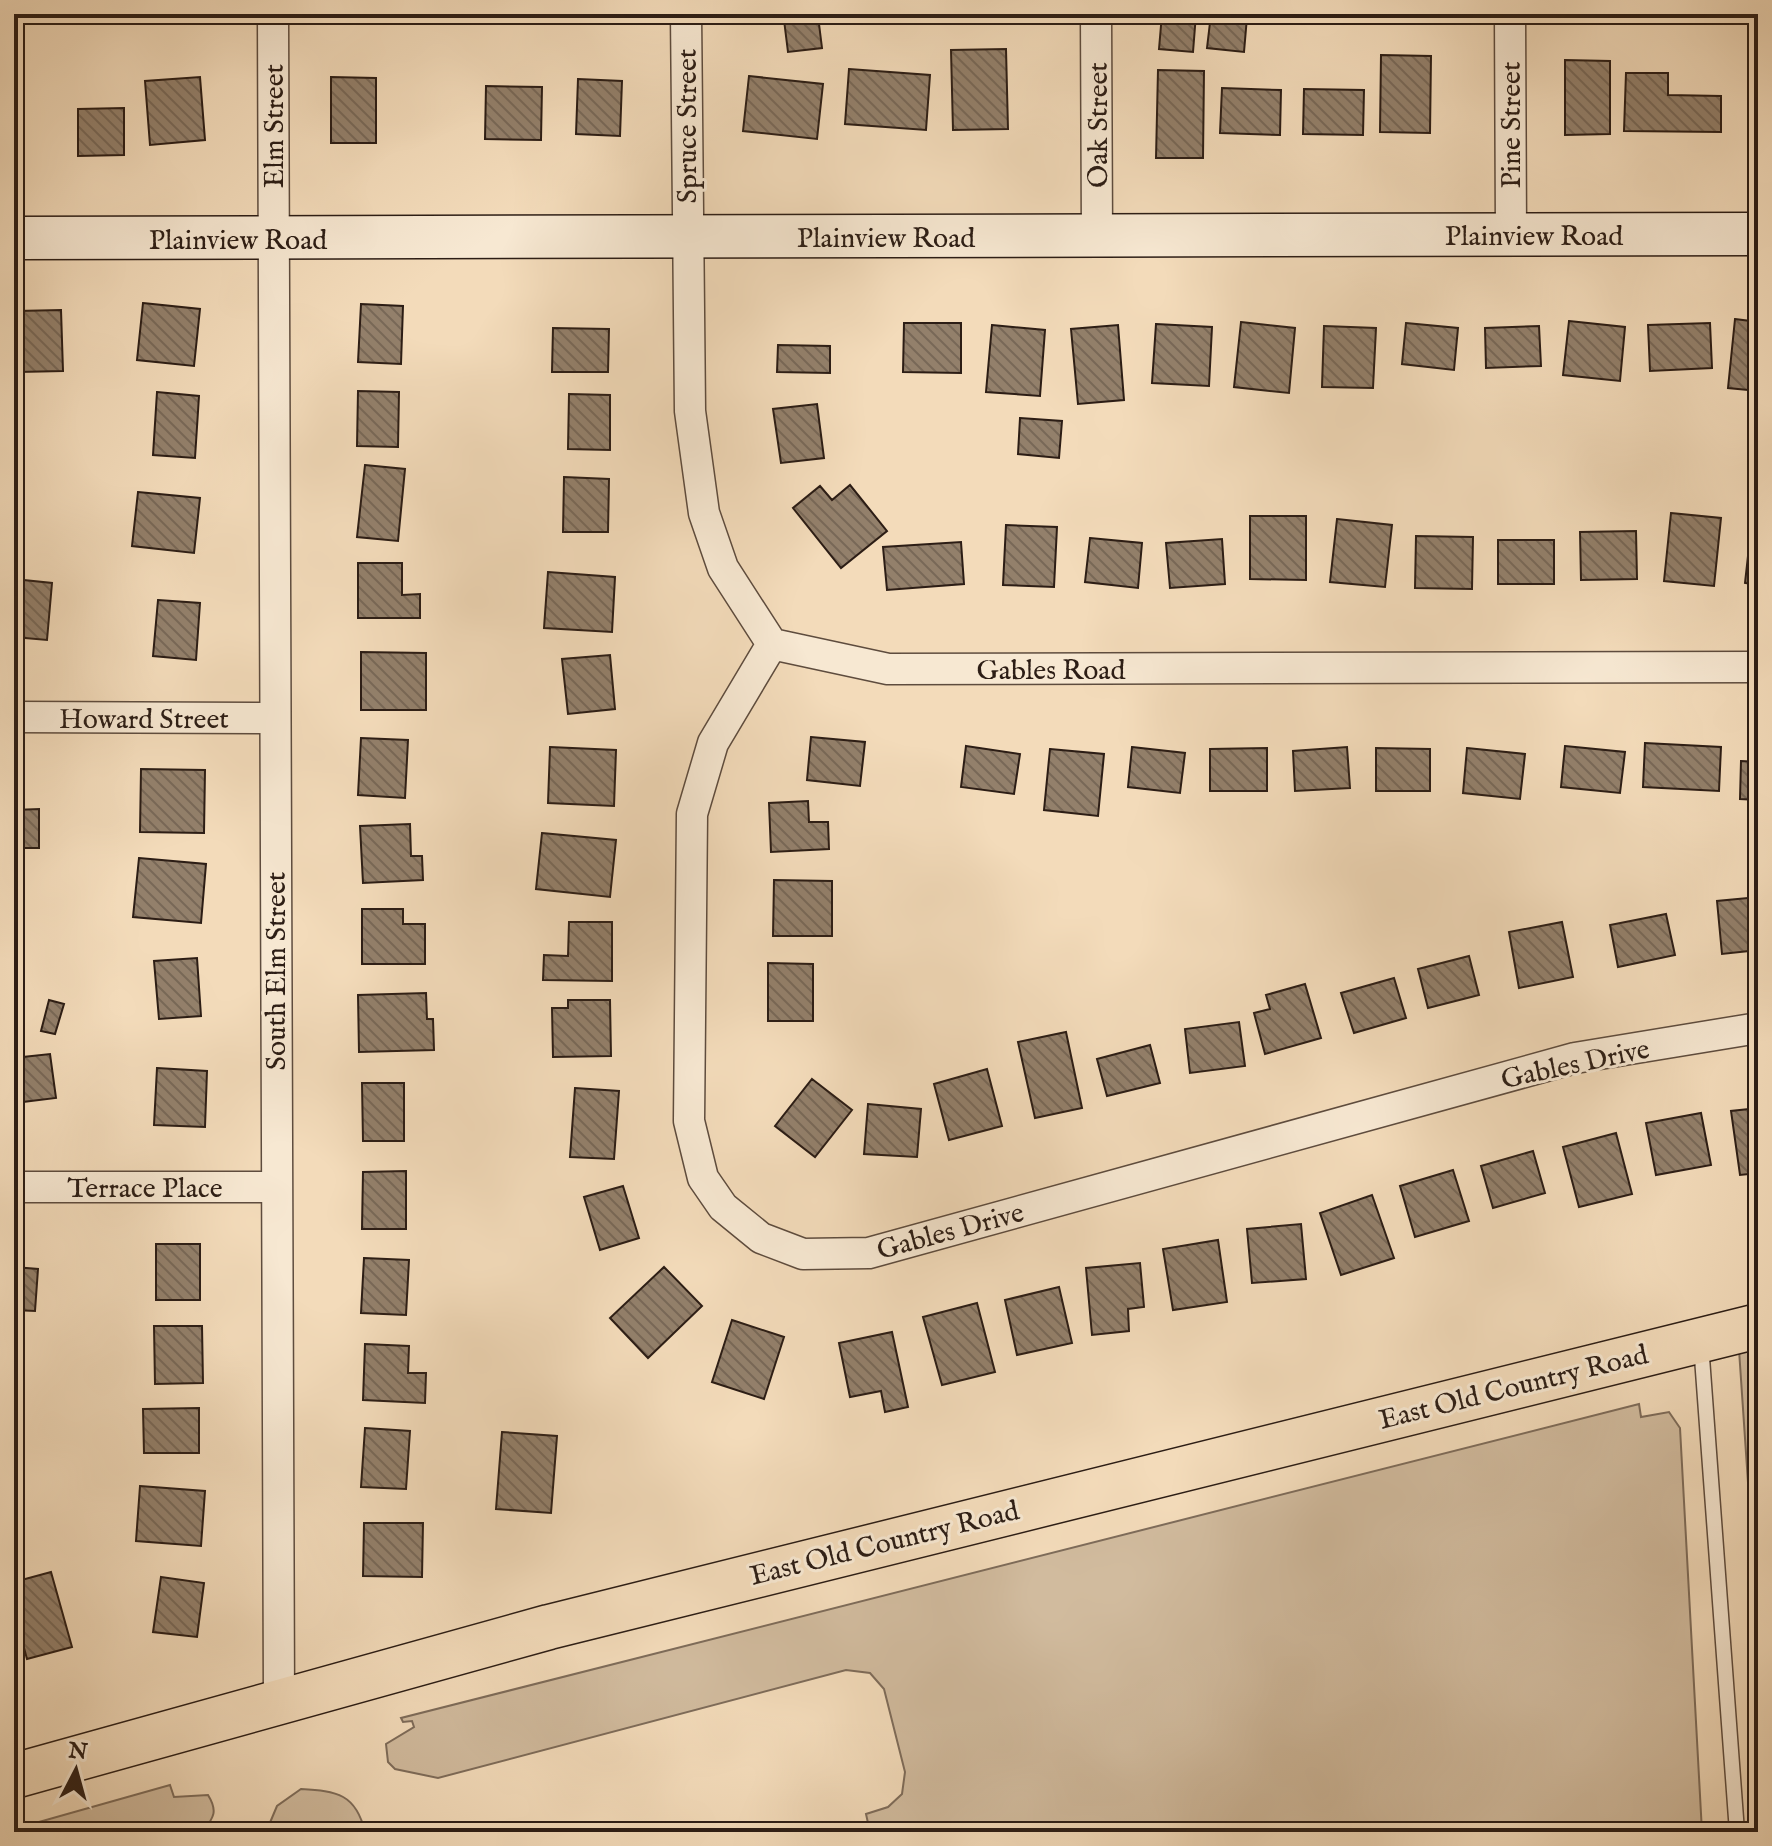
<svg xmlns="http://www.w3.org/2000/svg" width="1772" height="1846" viewBox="0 0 1772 1846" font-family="'IM FELL English',serif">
<defs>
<pattern id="building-back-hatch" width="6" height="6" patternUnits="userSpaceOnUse" patternTransform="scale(2)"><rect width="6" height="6" fill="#93806b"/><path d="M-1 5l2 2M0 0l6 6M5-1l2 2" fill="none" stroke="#786857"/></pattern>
</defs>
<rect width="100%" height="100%" fill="#f3dbba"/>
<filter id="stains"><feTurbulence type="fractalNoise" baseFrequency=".0025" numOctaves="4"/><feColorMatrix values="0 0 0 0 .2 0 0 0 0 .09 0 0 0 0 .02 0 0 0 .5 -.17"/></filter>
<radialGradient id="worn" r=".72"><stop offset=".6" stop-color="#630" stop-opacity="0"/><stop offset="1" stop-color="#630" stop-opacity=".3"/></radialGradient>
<path fill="#d1bb9e" stroke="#7e6c5a" stroke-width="2" d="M 1758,1330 L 1758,1630 L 1738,1335 Z
M 1639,1404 L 1641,1417 L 1669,1412 L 1680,1428 L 1702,1832 L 835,1832 L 868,1823 L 866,1814 L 888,1807 L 902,1794 L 905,1772 L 884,1689 L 870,1673 L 846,1670 L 438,1778 L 395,1769 L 388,1762 L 386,1744 L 414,1727 L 412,1721 L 403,1722 L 401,1718 Z
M 170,1785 L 174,1797 L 208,1795 C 218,1811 214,1817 203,1832 L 14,1832 L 14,1829 Z
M 301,1789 C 337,1791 356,1794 365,1832 L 266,1832 L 277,1806 Z"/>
<path fill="url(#building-back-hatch)" stroke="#2c1d15" stroke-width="2" d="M 1162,14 L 1196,14 L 1193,52 L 1159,49 Z
M 1211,14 L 1247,17 L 1244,52 L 1207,48 Z
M 818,16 L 822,48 L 788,52 L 784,20 Z
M 1006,49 L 1008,129 L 953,130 L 951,50 Z
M 1381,55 L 1431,56 L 1430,133 L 1380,132 Z
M 1565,60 L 1610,61 L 1610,134 L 1565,135 Z
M 849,69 L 930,75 L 926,130 L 845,124 Z
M 1158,70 L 1204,71 L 1203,158 L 1156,158 Z
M 1626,73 L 1668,73 L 1668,95 L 1721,96 L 1721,132 L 1624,131 Z
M 749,76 L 823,84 L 817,139 L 743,131 Z
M 200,77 L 205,140 L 150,145 L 145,81 Z
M 331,77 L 376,78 L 376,143 L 331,143 Z
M 578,79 L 622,81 L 620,136 L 576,134 Z
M 486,86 L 542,87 L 541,140 L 485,139 Z
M 1222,88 L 1281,90 L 1280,135 L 1220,133 Z
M 1304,89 L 1364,90 L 1363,135 L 1303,134 Z
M 124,108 L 124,155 L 78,156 L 78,109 Z
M 143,303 L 200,309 L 194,366 L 137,360 Z
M 361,304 L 403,306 L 401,364 L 358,362 Z
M 61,310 L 63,371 L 19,372 L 17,311 Z
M 1735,319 L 1758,322 L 1758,391 L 1728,388 Z
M 1569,321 L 1625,327 L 1620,381 L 1563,375 Z
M 1241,322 L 1295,328 L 1289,393 L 1234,387 Z
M 904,323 L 961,323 L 961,373 L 903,372 Z
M 1406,323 L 1458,328 L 1454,370 L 1402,364 Z
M 1710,323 L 1712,368 L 1650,371 L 1648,325 Z
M 1156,324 L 1212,327 L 1209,386 L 1152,383 Z
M 992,325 L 1045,330 L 1040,396 L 986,392 Z
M 1118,325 L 1124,400 L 1078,404 L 1071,329 Z
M 1324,326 L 1376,328 L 1373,388 L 1322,387 Z
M 1539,326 L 1541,366 L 1486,368 L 1485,328 Z
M 553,328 L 609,329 L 608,372 L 552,372 Z
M 778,345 L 830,346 L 830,373 L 777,372 Z
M 358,391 L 399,392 L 398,447 L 357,446 Z
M 157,392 L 199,396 L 195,458 L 153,455 Z
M 569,394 L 610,395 L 610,450 L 568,449 Z
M 817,404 L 824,458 L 781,463 L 773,409 Z
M 1020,418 L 1062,421 L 1059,458 L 1018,454 Z
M 365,465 L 405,469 L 398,541 L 357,537 Z
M 564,477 L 609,479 L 608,532 L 563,532 Z
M 850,485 L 887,531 L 841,568 L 793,508 L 820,486 L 832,500 Z
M 138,492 L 200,498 L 194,553 L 132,546 Z
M 1671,513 L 1721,518 L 1714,586 L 1664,581 Z
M 1250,516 L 1306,516 L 1306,580 L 1250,579 Z
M 1337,519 L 1392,525 L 1385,587 L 1330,582 Z
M 1006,525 L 1057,527 L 1054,587 L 1003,585 Z
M 1636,531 L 1637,579 L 1581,580 L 1580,532 Z
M 1416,536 L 1473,537 L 1472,589 L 1415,588 Z
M 1090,538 L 1142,543 L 1138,588 L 1085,582 Z
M 1750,538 L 1758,539 L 1758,585 L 1745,583 Z
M 1222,539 L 1225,584 L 1170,588 L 1166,543 Z
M 1498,540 L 1554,540 L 1554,584 L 1498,584 Z
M 961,542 L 964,584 L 887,590 L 883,547 Z
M 358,563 L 402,563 L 402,595 L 420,594 L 420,618 L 358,618 Z
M 548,572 L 615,577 L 612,632 L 544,628 Z
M 14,579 L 52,583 L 47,640 L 14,637 Z
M 158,600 L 200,603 L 196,660 L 153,656 Z
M 361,652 L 426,653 L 426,710 L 361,710 Z
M 610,655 L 615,709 L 568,714 L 562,659 Z
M 811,737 L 865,742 L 860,786 L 807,780 Z
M 361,738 L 408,740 L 405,798 L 358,795 Z
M 1645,743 L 1721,747 L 1719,791 L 1643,787 Z
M 966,746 L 1020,754 L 1014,794 L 961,787 Z
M 1565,746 L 1625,752 L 1620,793 L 1561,787 Z
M 550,747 L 616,750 L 614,806 L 548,803 Z
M 1132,747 L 1185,753 L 1180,793 L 1128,787 Z
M 1347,747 L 1350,788 L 1295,791 L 1293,751 Z
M 1267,748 L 1267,791 L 1210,791 L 1210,749 Z
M 1376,748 L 1430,749 L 1430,791 L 1376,791 Z
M 1467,748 L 1525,754 L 1520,799 L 1463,793 Z
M 1050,749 L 1104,754 L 1098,816 L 1044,810 Z
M 1741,761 L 1758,762 L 1758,800 L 1740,799 Z
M 141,769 L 205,770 L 204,833 L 140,832 Z
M 808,801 L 809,822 L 828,822 L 829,849 L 771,852 L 769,803 Z
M 39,809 L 39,848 L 14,848 L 14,810 Z
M 410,824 L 411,856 L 422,856 L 423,880 L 363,883 L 360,826 Z
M 542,833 L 616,840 L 610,897 L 536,889 Z
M 139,858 L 206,864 L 201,923 L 133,917 Z
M 774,880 L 832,881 L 832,936 L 773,936 Z
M 1758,897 L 1758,950 L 1722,954 L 1717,901 Z
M 362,909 L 403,909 L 403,924 L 425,924 L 425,964 L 362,964 Z
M 1666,914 L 1675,955 L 1618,967 L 1610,925 Z
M 569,922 L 612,922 L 612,981 L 543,980 L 544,955 L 568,956 Z
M 1562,922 L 1573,977 L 1519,988 L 1509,932 Z
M 1469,956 L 1479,995 L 1428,1008 L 1418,969 Z
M 197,958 L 201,1016 L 159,1019 L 154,961 Z
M 768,963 L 813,964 L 813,1021 L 768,1021 Z
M 1394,978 L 1406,1018 L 1354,1033 L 1341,993 Z
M 1305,984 L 1321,1038 L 1265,1054 L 1254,1013 L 1270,1009 L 1266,995 Z
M 426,993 L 427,1019 L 433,1019 L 434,1050 L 359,1052 L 358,995 Z
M 49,1000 L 64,1004 L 55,1034 L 41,1031 Z
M 568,1000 L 610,1000 L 611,1056 L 553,1057 L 552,1008 L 568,1008 Z
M 1239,1022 L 1245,1066 L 1190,1073 L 1185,1029 Z
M 1066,1032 L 1082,1108 L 1035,1118 L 1018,1042 Z
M 1150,1045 L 1160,1083 L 1107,1096 L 1097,1059 Z
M 50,1054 L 56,1098 L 14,1103 L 14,1058 Z
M 157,1068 L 207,1071 L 205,1127 L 154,1125 Z
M 987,1069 L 1002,1126 L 949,1140 L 934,1084 Z
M 812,1079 L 852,1110 L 815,1157 L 775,1126 Z
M 362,1083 L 404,1083 L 404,1141 L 363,1141 Z
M 575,1088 L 619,1091 L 614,1159 L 570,1157 Z
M 868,1104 L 921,1109 L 917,1157 L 864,1154 Z
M 1758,1108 L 1758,1173 L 1740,1175 L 1731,1111 Z
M 1701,1113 L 1711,1165 L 1656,1175 L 1646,1123 Z
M 1616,1133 L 1632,1194 L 1579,1207 L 1563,1147 Z
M 1533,1151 L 1545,1193 L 1493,1208 L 1481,1166 Z
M 1453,1170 L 1469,1221 L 1415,1237 L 1400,1186 Z
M 406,1171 L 406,1229 L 362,1229 L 363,1172 Z
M 623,1186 L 639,1238 L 600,1250 L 584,1197 Z
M 1372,1195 L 1394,1258 L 1341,1275 L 1320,1213 Z
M 1301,1224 L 1306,1279 L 1252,1283 L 1247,1229 Z
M 1218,1240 L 1227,1302 L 1173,1310 L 1163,1249 Z
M 156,1244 L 200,1244 L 200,1300 L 156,1300 Z
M 364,1258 L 409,1260 L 406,1315 L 361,1313 Z
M 1140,1263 L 1144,1307 L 1128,1309 L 1129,1331 L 1092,1335 L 1086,1268 Z
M 14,1267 L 38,1269 L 35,1311 L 14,1310 Z
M 664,1267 L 702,1306 L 648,1358 L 610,1318 Z
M 1059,1287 L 1072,1343 L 1017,1355 L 1005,1300 Z
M 977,1303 L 995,1372 L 942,1385 L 923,1317 Z
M 732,1320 L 784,1337 L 764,1399 L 712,1382 Z
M 154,1326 L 202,1326 L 203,1383 L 155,1384 Z
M 892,1332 L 908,1407 L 885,1412 L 881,1391 L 850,1397 L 839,1343 Z
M 365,1344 L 409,1346 L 408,1373 L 426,1373 L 425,1403 L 363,1400 Z
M 199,1408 L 199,1453 L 144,1453 L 143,1409 Z
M 365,1428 L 410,1431 L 406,1489 L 361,1487 Z
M 502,1432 L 557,1436 L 551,1513 L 496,1509 Z
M 140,1486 L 205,1491 L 201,1546 L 136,1541 Z
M 364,1523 L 423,1523 L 422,1577 L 363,1576 Z
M 51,1572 L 72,1647 L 27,1659 L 14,1611 L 14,1582 Z
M 161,1577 L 204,1583 L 197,1637 L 153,1632 Z"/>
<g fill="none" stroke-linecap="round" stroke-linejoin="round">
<defs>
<path id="service" d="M 1701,1344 L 1737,1832"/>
<path id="minor" d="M 273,14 L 279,1702
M 686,14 L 690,411 L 704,513 L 723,568 L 772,644 L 888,669 L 1758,667
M 1096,14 L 1097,237
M 1510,14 L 1511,235
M 772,644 L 713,743 L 692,814 L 689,1121 L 703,1178 L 723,1207 L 761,1238 L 803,1254 L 869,1253 L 1575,1058 L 1758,1028
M 14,717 L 274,718
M 14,1187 L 277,1187"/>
<path id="secondary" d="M 14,238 L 1758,234"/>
<path id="primary" d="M 14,1776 L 549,1627 L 1758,1326"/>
</defs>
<use href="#service" stroke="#5e4c3e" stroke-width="17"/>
<use href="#minor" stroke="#5e4c3e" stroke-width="33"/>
<use href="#secondary" stroke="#2c1d15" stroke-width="45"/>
<use href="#primary" stroke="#2c1d15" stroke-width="47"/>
<use href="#service" stroke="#f7e8d2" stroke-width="14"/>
<use href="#minor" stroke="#f7e8d2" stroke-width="30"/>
<use href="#secondary" stroke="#f7e8d2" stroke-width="42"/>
<use href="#primary" stroke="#f3dbba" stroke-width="44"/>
</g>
<g text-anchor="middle" stroke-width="6" stroke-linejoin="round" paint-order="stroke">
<g font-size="28" fill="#2c1d15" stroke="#f7e8d2">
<text transform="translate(1097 125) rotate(-90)" y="10">Oak Street</text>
<text transform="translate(1510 125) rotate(-90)" y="10">Pine Street</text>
<text transform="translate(273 126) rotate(-90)" y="10">Elm Street</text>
<text transform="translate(686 126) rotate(-90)" y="10">Spruce Street</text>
<text x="1534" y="245">Plainview Road</text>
<text x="886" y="247">Plainview Road</text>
<text x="238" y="249">Plainview Road</text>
<text x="1051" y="679">Gables Road</text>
<text x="144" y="728">Howard Street</text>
<text transform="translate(275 971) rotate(-90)" y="10">South Elm Street</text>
<text transform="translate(1575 1063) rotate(-12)" y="10">Gables Drive</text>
<text x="145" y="1197">Terrace Place</text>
<text transform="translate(950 1230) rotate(-15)" y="10">Gables Drive</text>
<text transform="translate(1513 1386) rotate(-14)" y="10">East Old Country Road</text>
<text transform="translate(884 1542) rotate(-14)" y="10">East Old Country Road</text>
</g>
</g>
<rect width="1772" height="1846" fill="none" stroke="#f3dbba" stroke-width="48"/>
<rect x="16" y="16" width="1740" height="1814" fill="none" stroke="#2c1d15" stroke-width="4"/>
<rect x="24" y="24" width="1724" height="1798" fill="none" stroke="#2c1d15" stroke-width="2"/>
<g transform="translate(76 1770) rotate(6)" stroke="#f7e8d2" stroke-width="6" paint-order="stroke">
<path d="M0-6L14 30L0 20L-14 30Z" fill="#2c1d15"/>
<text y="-12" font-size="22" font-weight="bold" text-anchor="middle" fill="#2c1d15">N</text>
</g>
<rect width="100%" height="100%" filter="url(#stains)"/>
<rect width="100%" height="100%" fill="url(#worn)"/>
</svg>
